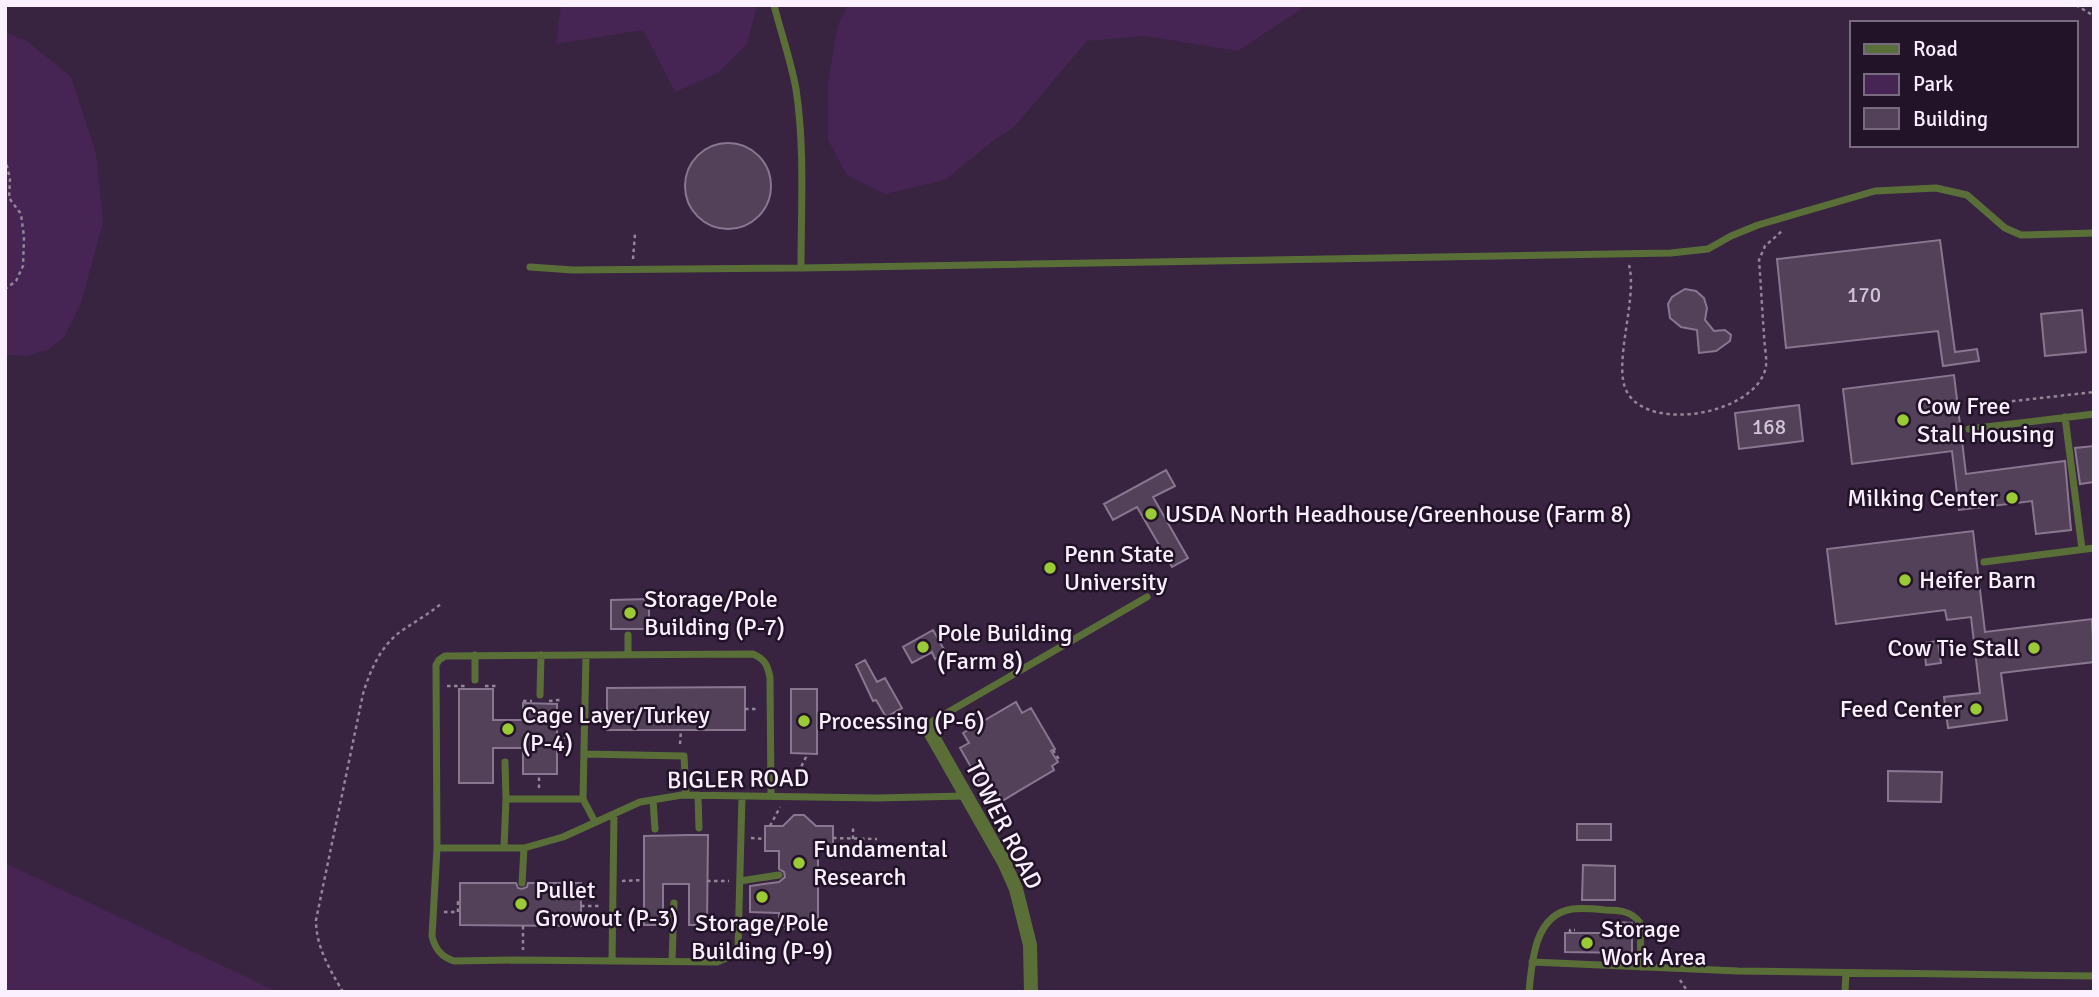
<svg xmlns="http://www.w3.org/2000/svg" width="2099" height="997" viewBox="0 0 2099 997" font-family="Signika,sans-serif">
<rect width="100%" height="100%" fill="#2d1d33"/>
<path fill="#382440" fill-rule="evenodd" d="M 5,5 L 2094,5 L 2094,992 L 5,992 ZM 1852,23 L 2076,23 L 2076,145 L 1852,145 Z"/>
<path fill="#462453" d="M 561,5 L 757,5 L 747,44 L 718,73 L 675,92 L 643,30 L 556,44 Z
M 848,5 L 1303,5 L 1300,10 L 1238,51 L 1145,36 L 1087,41 L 1014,127 L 993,141 L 945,180 L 885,194 L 847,175 L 828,140 L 828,82 L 838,25 Z
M 5,32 L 27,41 L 71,77 L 96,153 L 103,222 L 81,303 L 64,337 L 49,349 L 27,356 L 5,355 Z
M 5,863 L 278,992 L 5,992 Z"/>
<path fill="#524159" stroke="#897690" stroke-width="2" d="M685 186a43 43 0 1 1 86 0a43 43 0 1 1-86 0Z
M 1940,240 L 1955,352 L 1977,349 L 1979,361 L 1943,366 L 1938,331 L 1786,348 L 1777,259 Z
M 1685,289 L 1696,291 L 1704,298 L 1707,308 L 1705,320 L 1714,331 L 1725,330 L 1731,335 L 1730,341 L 1716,351 L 1699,353 L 1697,330 L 1681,327 L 1670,318 L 1668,304 L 1672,297 Z
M 2082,310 L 2086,352 L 2045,356 L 2041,314 Z
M 1954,375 L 1966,474 L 2065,461 L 2071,530 L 2036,534 L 2032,501 L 1959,510 L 1952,451 L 1852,464 L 1843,389 Z
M 1799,405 L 1803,441 L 1739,449 L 1735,413 Z
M 2094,446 L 2094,482 L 2080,484 L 2075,448 Z
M 1166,470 L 1175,486 L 1153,497 L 1188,558 L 1172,567 L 1137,507 L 1113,520 L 1104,504 Z
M 1973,531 L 1985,632 L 2092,619 L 2094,662 L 2001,673 L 2007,720 L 1948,728 L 1944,697 L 1980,693 L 1971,617 L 1947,620 L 1945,610 L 1836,624 L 1827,549 Z
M 649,599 L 649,629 L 611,629 L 611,600 Z
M 933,630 L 946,653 L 935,659 L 932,652 L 912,663 L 903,647 Z
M 1938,641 L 1941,663 L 1926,665 L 1924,643 Z
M 865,660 L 877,682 L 885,678 L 902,708 L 886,717 L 876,700 L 873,701 L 856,665 Z
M 745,687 L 745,730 L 607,730 L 607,688 Z
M 459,689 L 493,689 L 493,720 L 523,720 L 523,703 L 557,704 L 557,774 L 523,774 L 523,748 L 493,748 L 493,783 L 459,783 Z
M 791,689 L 817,689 L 817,754 L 791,753 Z
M 1016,702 L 1022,713 L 1031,708 L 1055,749 L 1051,751 L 1058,762 L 1052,766 L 1054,770 L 1002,801 L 999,794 L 993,798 L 986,786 L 983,788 L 960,748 L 969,743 L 963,733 Z
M 1888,771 L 1942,772 L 1941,802 L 1888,801 Z
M 794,815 L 804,815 L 816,826 L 833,826 L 833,850 L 818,850 L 818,925 L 779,925 L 779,913 L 750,912 L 750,886 L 779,882 L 785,877 L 784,872 L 779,869 L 779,851 L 765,851 L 765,826 L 783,826 Z
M 1577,824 L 1611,824 L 1611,840 L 1577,840 Z
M 688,835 L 708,835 L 707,925 L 689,925 L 689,884 L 663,884 L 663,925 L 644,925 L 644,836 Z
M 1583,865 L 1615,866 L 1615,900 L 1582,900 Z
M 460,883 L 516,883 L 518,888 L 522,889 L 527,887 L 528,883 L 581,883 L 581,926 L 460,925 Z
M 1617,922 L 1632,923 L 1632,953 L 1565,952 L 1565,933 L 1616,933 Z"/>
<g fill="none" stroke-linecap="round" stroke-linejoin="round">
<path stroke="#938598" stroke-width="2.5" stroke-dasharray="3.5 3.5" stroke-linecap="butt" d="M 2076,5 L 2094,16
M 5,158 L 10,179 L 9,198 L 21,214 L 24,237 L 23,266 L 16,281 L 5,289
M 633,259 L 635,234
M 1629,265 C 1638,299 1612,365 1627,392 C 1650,434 1759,413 1766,366 C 1767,357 1764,344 1764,334 C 1762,310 1761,285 1759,260 L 1765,246 L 1782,231
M 2005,402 L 2094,392
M 447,686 L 465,686
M 485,686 L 496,686
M 523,701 L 532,701
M 549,701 L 560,700
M 745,709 L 759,709
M 968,714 L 975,726
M 597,718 L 603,709 L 607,709
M 557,737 L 573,738
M 680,744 L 681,730
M 1053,750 L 1060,761
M 792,785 L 806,757 L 806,753
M 539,788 L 539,774
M 770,826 L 780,807
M 751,838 L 765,839
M 833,838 L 877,839
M 853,839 L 853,825
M 622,881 L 644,880
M 707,881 L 729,881
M 581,906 L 602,906
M 444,912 L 458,912 L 458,902 L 460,903
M 523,926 L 523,950
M 749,929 L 804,929 L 804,925
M 1570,933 L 1570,930 L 1575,930
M 1680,980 L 1688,992
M 343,992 C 330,970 316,947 316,920 L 363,694 C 370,671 380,647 400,632 C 414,622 429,614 442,603"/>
<path stroke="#5a6f38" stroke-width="7" d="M 774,5 C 781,33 791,61 796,89 C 805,148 801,208 801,268
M 530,267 L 573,270 L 801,268 L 1671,253 L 1708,249 L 1731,236 L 1758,225 L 1875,191 L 1936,188 L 1967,195 L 2005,228 L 2021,235 L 2094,233
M 2065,417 L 2082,549
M 1969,429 L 2094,414
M 1984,562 L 2094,548
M 586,655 L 583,799 L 595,822
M 628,655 L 628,635
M 475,680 L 475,655
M 540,695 L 541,655
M 926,725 L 1147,597
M 584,754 L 684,756 L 686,795
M 505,762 L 506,799
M 698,795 L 699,828
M 742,796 L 738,947 L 731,956 L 717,962 L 517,960 L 454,961 C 441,957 435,949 432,936 L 437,848 L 436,665 L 439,660 L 445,656 L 753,654 C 765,659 768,666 770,678 L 771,796
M 653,800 L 655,829
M 437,848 L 524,848 L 563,837 L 640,802 L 682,795 L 876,798 L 965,796
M 504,848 L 506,799 L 583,799
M 740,881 L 779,875
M 522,883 L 524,848
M 612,961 L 614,814
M 672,962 L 674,903
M 1532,962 L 1738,971 L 2094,976
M 1529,992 C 1532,962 1534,915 1572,909 C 1582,908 1595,909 1605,910 C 1619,910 1632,911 1640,923 L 1641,967
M 1845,992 L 1846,973"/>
<path stroke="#5a6f38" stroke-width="14" d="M 926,725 L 1004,862 L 1016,889 L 1030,945 L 1031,992"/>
</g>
<g fill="#9acb35" stroke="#231329" stroke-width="2.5">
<circle cx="1903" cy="420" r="7"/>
<circle cx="2012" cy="498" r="7"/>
<circle cx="1151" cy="514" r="7"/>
<circle cx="1050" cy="568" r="7"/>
<circle cx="1905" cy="580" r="7"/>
<circle cx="630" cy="613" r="7"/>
<circle cx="923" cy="647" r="7"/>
<circle cx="2034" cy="648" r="7"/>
<circle cx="1976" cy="709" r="7"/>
<circle cx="804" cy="721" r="7"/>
<circle cx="508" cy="729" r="7"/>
<circle cx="799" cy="863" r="7"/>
<circle cx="762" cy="897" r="7"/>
<circle cx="521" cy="904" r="7"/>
<circle cx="1587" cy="943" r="7"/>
</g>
<g text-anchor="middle" stroke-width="5" stroke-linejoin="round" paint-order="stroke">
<g font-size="21" fill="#d1c4d6">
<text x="1864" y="302">170</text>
<text x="1769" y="434">168</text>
</g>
<g font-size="24" fill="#fbf0ff" stroke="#231329" text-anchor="start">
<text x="1917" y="414">Cow Free<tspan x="1917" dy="28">Stall Housing</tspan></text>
<text x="1998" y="506" text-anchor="end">Milking Center</text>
<text x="1165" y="522">USDA North Headhouse/Greenhouse (Farm 8)</text>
<text x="1064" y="562">Penn State<tspan x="1064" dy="28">University</tspan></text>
<text x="1919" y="588">Heifer Barn</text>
<text x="644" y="607">Storage/Pole<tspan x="644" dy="28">Building (P-7)</tspan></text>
<text x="937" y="641">Pole Building<tspan x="937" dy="28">(Farm 8)</tspan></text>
<text x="2020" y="656" text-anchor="end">Cow Tie Stall</text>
<text x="1962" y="717" text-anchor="end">Feed Center</text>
<text x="522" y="723">Cage Layer/Turkey<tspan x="522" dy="28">(P-4)</tspan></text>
<text x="818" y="729">Processing (P-6)</text>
<text x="813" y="857">Fundamental<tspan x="813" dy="28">Research</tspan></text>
<text x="535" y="898">Pullet<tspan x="535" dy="28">Growout (P-3)</tspan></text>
<text x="762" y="931" text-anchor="middle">Storage/Pole<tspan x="762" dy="28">Building (P-9)</tspan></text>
<text x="1601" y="937">Storage<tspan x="1601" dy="28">Work Area</tspan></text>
</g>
<g font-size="24" fill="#fbf0ff" stroke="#231329">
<text transform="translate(738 779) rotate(-1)" y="8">BIGLER ROAD</text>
<text transform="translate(1004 825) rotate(63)" y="8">TOWER ROAD</text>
</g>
</g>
<rect width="2099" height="997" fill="none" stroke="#fbf0ff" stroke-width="14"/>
<rect x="1850" y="21" width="228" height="126" fill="#231329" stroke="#796b7f" stroke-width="2"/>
<rect x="1864" y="44" width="35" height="10" fill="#5a6f38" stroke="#796b7f" stroke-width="2"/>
<text x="1913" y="56" font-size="21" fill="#fbf0ff">Road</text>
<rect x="1864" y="74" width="35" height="21" fill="#462453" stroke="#796b7f" stroke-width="2"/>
<text x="1913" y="91" font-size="21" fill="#fbf0ff">Park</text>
<rect x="1864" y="108" width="35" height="21" fill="#524159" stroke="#796b7f" stroke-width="2"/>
<text x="1913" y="126" font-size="21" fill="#fbf0ff">Building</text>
</svg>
